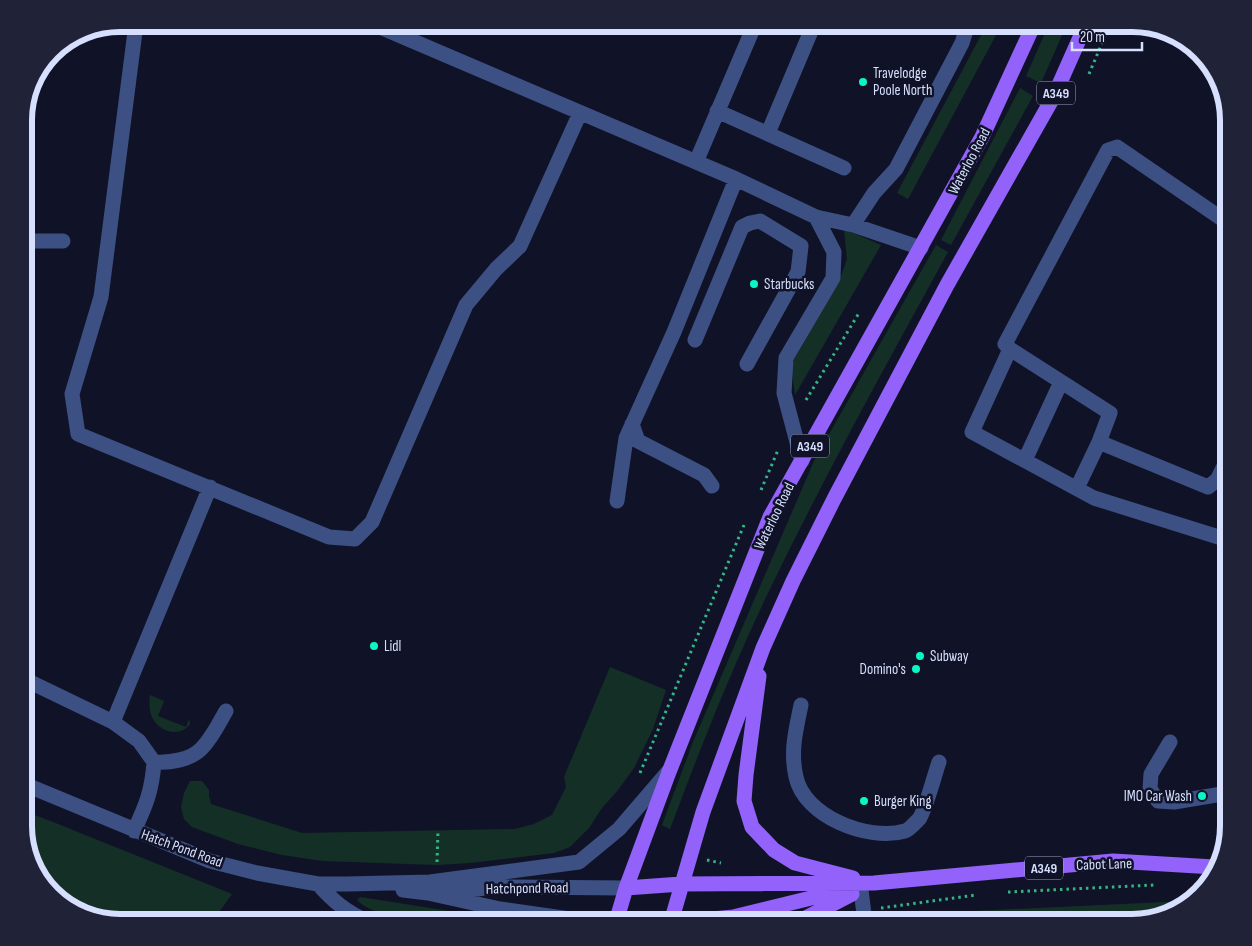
<svg xmlns="http://www.w3.org/2000/svg" width="1252" height="946" viewBox="0 0 1252 946" font-family="'Sofia Sans Condensed',sans-serif">
<rect width="100%" height="100%" fill="#101327"/>
<path fill="#143026" d="M 987,24 L 1002,24 L 908,199 L 897,193 Z
M 1049,24 L 1067,24 L 1041,83 L 1026,76 Z
M 1020,88 L 1033,96 L 951,245 L 941,240 Z
M 844,229 L 881,245 L 795,395 L 791,365 L 839,282 L 847,259 Z
M 936,245 L 948,252 C 886,365 824,477 768,593 C 731,670 700,749 670,829 L 662,825 L 693,742 L 814,461 Z
M 610,667 L 666,690 L 653,729 L 634,768 L 618,790 L 602,808 L 589,828 L 570,847 L 554,853 L 470,863 L 437,865 L 323,861 L 282,855 L 238,844 L 192,827 L 184,819 L 181,807 L 184,793 L 190,781 L 202,781 L 209,790 L 209,796 L 211,804 L 302,833 L 515,829 L 534,824 L 552,815 L 566,787 L 564,777 Z
M 150,695 L 164,701 L 158,716 L 186,727 L 189,719 L 190,724 C 181,737 161,733 153,719 C 149,712 149,704 150,695 Z
M 24,811 L 53,822 L 232,894 L 212,922 L 120,922 L 61,902 L 34,868 L 24,831 Z
M 360,897 L 456,912 L 462,914 L 461,921 C 439,928 373,918 357,900 Z
M 1187,901 L 1174,912 L 1131,922 L 962,922 L 972,911 Z"/>
<g fill="none" stroke-linecap="round" stroke-linejoin="round">
<path stroke="#34b585" stroke-width="3" stroke-dasharray="2.5 4" stroke-linecap="butt" d="M 1089,74 L 1110,24
M 806,400 L 859,313
M 761,490 L 778,450
M 640,773 L 744,525
M 707,860 L 721,863
M 437,862 L 438,830
M 1008,892 L 1154,885
M 881,908 L 976,895"/>
<path stroke="#3d5084" stroke-width="15" d="M 136,24 L 101,297 L 72,394 L 78,434 L 329,537 L 355,539 L 372,522 L 466,305 L 496,269 L 520,246 L 580,113
M 373,24 L 736,179 L 816,217 L 853,225 L 921,248
M 717,111 L 844,168
M 768,133 L 814,24
M 696,162 L 755,24
M 853,225 L 874,193 L 896,169 L 962,43 L 968,24
M 24,241 L 63,241
M 695,340 L 742,227 L 750,223 L 760,221 L 801,246 L 798,272 L 747,364
M 1010,349 L 972,432 L 1094,498 L 1228,540
M 632,424 L 638,441 L 704,475 L 712,486
M 1099,442 L 1110,413 L 1010,349 L 1005,344 L 1108,150 L 1117,147 L 1228,223
M 1025,460 L 1061,382
M 802,461 L 784,393 L 786,358 L 833,278 L 834,252 L 816,217
M 1077,488 L 1099,442 L 1208,487 L 1217,480 L 1228,458
M 617,501 L 626,438 L 674,332 L 736,179
M 24,679 L 113,722 L 139,741 L 154,762 C 152,791 146,805 134,831
M 801,705 C 796,730 790,751 796,777 C 804,816 868,842 905,831 C 909,830 915,823 919,819 C 925,812 935,773 939,762
M 113,722 L 210,487
M 1170,742 L 1151,774 L 1150,789 L 1158,801 L 1174,802 L 1228,793
M 154,762 C 170,763 191,760 202,748 C 212,738 219,723 226,711
M 24,784 L 210,861 L 257,873 L 318,884 L 347,884 L 430,882 L 579,862 L 619,829 L 668,772
M 318,884 C 333,901 347,913 369,922
M 403,890 L 428,893 L 500,909 L 591,922
M 861,890 L 865,922
M 442,892 L 498,887 L 626,888
M 475,922 L 500,909"/>
<path stroke="#9262fa" stroke-width="15" d="M 759,676 L 746,775 L 744,801 L 752,827 L 774,850 L 795,863 L 853,878
M 626,888 L 681,884 L 874,883 L 1113,861 L 1214,867
M 616,922 L 626,888 L 669,772 L 770,517 L 982,137 L 1034,24
M 671,922 L 703,812 L 763,648 L 793,581 L 834,499 L 947,285 L 1054,96 L 1086,24
M 682,922 L 733,917 L 848,889
M 798,922 L 852,894"/>
</g>
<g fill="#0af7c5" stroke="#101327" stroke-width="2">
<circle cx="863" cy="82" r="5"/>
<circle cx="754" cy="284" r="5"/>
<circle cx="374" cy="646" r="5"/>
<circle cx="920" cy="656" r="5"/>
<circle cx="916" cy="669" r="5"/>
<circle cx="1202" cy="796" r="5"/>
<circle cx="864" cy="801" r="5"/>
</g>
<g text-anchor="middle" stroke-width="5" stroke-linejoin="round" paint-order="stroke">
<g fill="#101327" stroke="#9ba2be" stroke-width="1">
<rect x="1037" y="81.5" width="38" height="23" rx="4"/>
<rect x="791" y="434.5" width="38" height="23" rx="4"/>
<rect x="1025" y="856.5" width="38" height="23" rx="4"/>
</g>
<g font-size="14" font-weight="bold" fill="#d7dffe">
<text x="1056" y="98">A349</text>
<text x="810" y="451">A349</text>
<text x="1044" y="873">A349</text>
</g>
<g font-size="15" fill="#d7dffe" stroke="#101327" text-anchor="start">
<text x="873" y="78">Travelodge<tspan x="873" dy="17">Poole North</tspan></text>
<text x="764" y="289">Starbucks</text>
<text x="384" y="651">Lidl</text>
<text x="930" y="661">Subway</text>
<text x="906" y="674" text-anchor="end">Domino's</text>
<text x="1192" y="801" text-anchor="end">IMO Car Wash</text>
<text x="874" y="806">Burger King</text>
</g>
<g font-size="15" fill="#d7dffe" stroke="#101327">
<text transform="translate(969 161) rotate(-62)" y="5">Waterloo Road</text>
<text transform="translate(774 516) rotate(-64)" y="5">Waterloo Road</text>
<text transform="translate(182 848) rotate(20)" y="5">Hatch Pond Road</text>
<text transform="translate(1104 864) rotate(-2)" y="5">Cabot Lane</text>
<text transform="translate(527 888) rotate(-1)" y="5">Hatchpond Road</text>
</g>
</g>
<path d="M0 0H1252V946H0ZM120 32H1132A88 88 0 0 1 1220 120V826A88 88 0 0 1 1132 914H120A88 88 0 0 1 32 826V120A88 88 0 0 1 120 32Z" fill="#202338" fill-rule="evenodd"/>
<path fill="none" stroke="#d7dffe" stroke-width="6" d="M120 32H1132A88 88 0 0 1 1220 120V826A88 88 0 0 1 1132 914H120A88 88 0 0 1 32 826V120A88 88 0 0 1 120 32Z"/>
<path d="M1072 42v8h70v-8" fill="none" stroke="#d7dffe" stroke-width="2.5"/>
<text x="1080" y="42" font-size="15" fill="#d7dffe" stroke="#101327" stroke-width="4" paint-order="stroke">20 m</text>
</svg>
